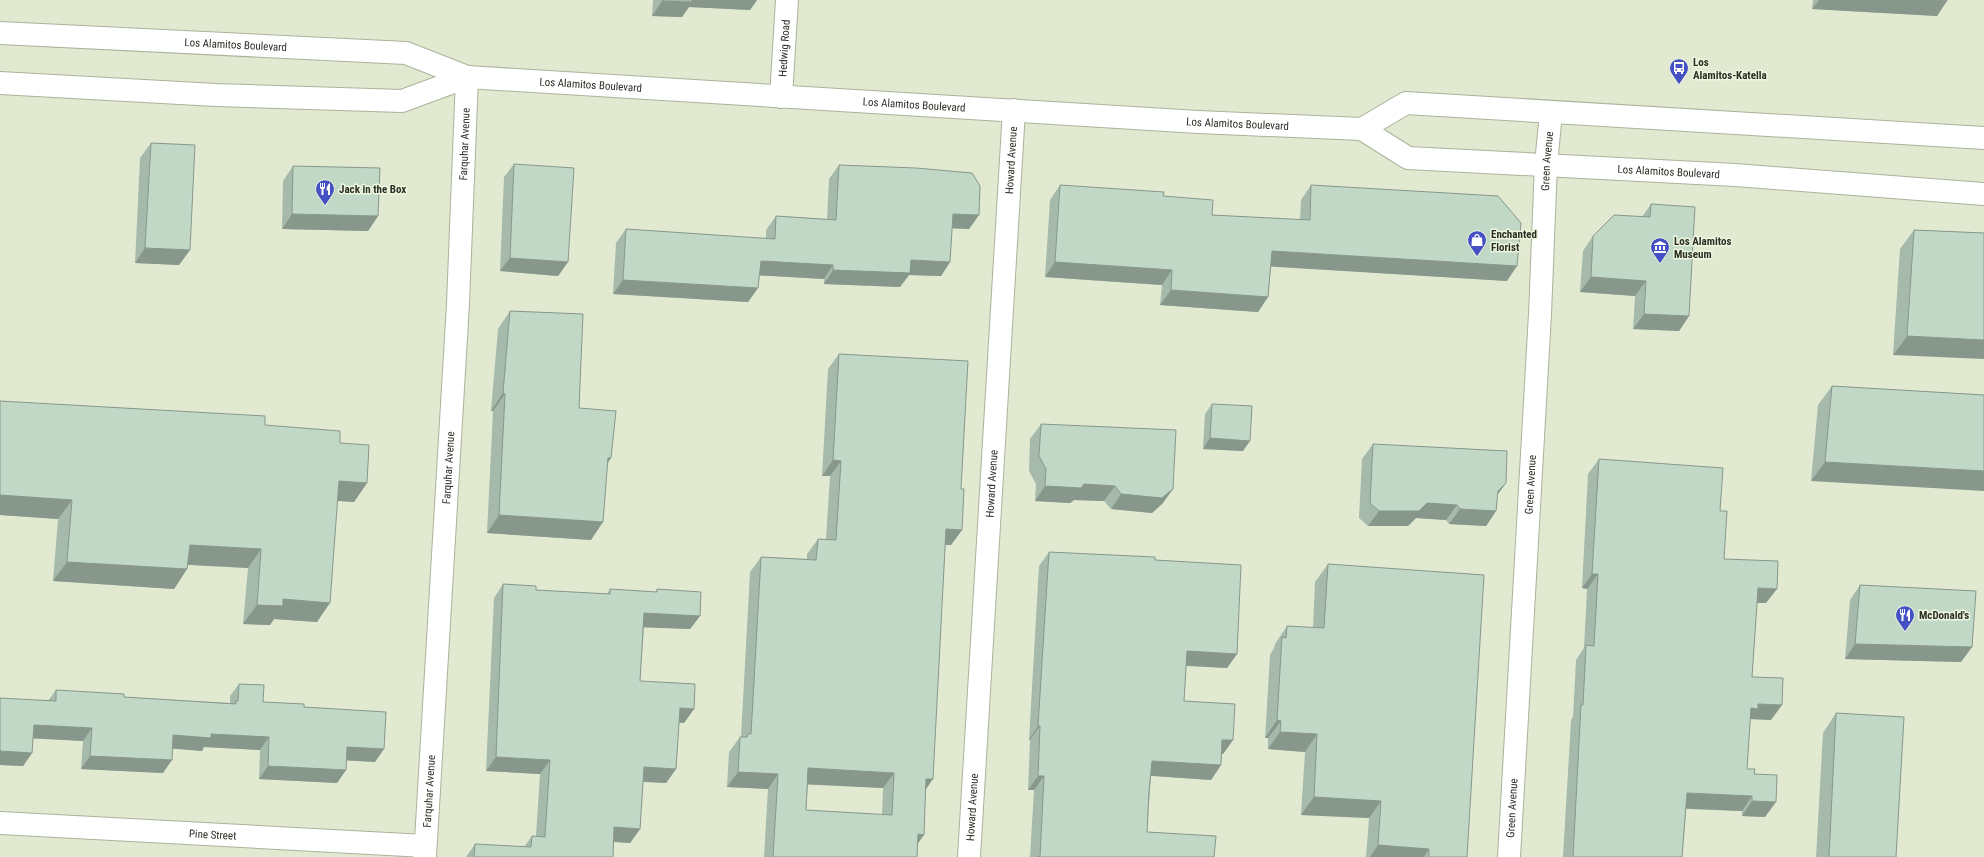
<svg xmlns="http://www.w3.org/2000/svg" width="1984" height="857" viewBox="0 0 1984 857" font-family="'Roboto Condensed',sans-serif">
<rect width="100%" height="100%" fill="#e1ead1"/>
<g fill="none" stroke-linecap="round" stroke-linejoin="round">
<defs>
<g id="minor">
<path id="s1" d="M 781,97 L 787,0"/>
<path id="s2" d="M 0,823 L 425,846"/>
<path id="s3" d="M 425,857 L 458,304 L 467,77"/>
<path id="s4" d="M 969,857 L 1014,110"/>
<path id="s5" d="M 1509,857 L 1540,314 L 1546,164 L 1551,113"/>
</g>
<g id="major">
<path id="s6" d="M 0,33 L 406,53 L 467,77 L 1198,122 L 1362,129 L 1408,158 L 1735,175 L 1984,194"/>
<path d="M 0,83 L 216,95 L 402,101 L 467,77"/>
<path d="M 1362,129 L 1406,103 L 1984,138"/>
</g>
</defs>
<use href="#minor" stroke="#aab39b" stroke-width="24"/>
<use href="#major" stroke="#aab39b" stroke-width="24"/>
<use href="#minor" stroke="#fff" stroke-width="22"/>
<use href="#major" stroke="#fff" stroke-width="22"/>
</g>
<path fill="#a6baab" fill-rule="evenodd" d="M 653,0 L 757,0 L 750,10 L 689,7 L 682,17 L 652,16 Z
M 1813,0 L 1947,0 L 1937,16 L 1812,9 Z
M 151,143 L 190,250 L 179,265 L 135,263 L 140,158 Z
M 514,164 L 568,262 L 558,276 L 500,271 L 504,177 Z
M 839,165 L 979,215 L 969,229 L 952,228 L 950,262 L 941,276 L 909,275 L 900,287 L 824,284 L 824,279 L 759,275 L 758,288 L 748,302 L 613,294 L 616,243 L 626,229 L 766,239 L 766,230 L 776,216 L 827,219 L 829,179 Z
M 293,166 L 378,216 L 368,231 L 282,229 L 283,181 Z
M 1060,185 L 1163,196 L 1212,215 L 1300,220 L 1301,200 L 1311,185 L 1507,281 L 1271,266 L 1268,297 L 1258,312 L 1160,305 L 1162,285 L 1045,277 L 1050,200 Z
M 1651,204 L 1689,316 L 1679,331 L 1633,329 L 1635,296 L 1580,292 L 1583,251 L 1593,236 L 1642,217 Z
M 1914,230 L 1984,233 L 1893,355 L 1900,249 Z
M 510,311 L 579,408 L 608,463 L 591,540 L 487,533 L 493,411 L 491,411 L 498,329 Z
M 839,354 L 961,489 L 962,530 L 951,545 L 945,545 L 926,789 L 918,844 L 917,857 L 764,857 L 768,789 L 727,787 L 729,752 L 740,737 L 741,737 L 750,572 L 761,557 L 807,559 L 807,554 L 818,539 L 826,539 L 830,476 L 822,476 L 828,369 ZM 808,784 L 883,788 L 882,815 L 806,810 Z
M 1832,386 L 1984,395 L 1811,481 L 1818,405 Z
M 0,401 L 265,425 L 340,443 L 367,483 L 354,502 L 337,501 L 317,622 L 274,619 L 270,625 L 243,624 L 248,568 L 188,565 L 187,569 L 174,589 L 53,581 L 58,519 L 0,515 Z
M 1212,404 L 1243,451 L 1203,449 L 1205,414 Z
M 1041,424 L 1173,489 L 1162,504 L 1152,513 L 1111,509 L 1104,501 L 1074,500 L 1070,503 L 1035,501 L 1036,484 L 1029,471 L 1030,439 Z
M 1373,444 L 1506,483 L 1497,495 L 1496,511 L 1486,526 L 1449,524 L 1446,520 L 1416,518 L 1408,526 L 1368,526 L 1359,518 L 1362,459 Z
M 1599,459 L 1720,511 L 1724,559 L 1766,603 L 1757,603 L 1752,677 L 1771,720 L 1750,719 L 1750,720 L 1747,769 L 1754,774 L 1765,817 L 1742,816 L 1742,811 L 1686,809 L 1682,857 L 1563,857 L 1571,720 L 1573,717 L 1576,660 L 1584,648 L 1587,589 L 1582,588 L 1588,474 Z
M 1049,552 L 1155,560 L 1237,654 L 1227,668 L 1186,666 L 1184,701 L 1233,740 L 1223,754 L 1221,754 L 1221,765 L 1211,780 L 1151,776 L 1147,832 L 1214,857 L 1030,857 L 1034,790 L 1028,790 L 1030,740 L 1029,740 L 1039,566 Z
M 1328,564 L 1467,857 L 1366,857 L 1369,818 L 1301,815 L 1305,752 L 1268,749 L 1268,738 L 1265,738 L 1270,655 L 1274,648 L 1275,644 L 1287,626 L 1313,628 L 1315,582 Z
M 503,584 L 536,590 L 607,594 L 610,589 L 655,592 L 657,589 L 700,616 L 690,629 L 644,627 L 640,681 L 694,709 L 684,723 L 679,723 L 676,769 L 666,783 L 643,782 L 640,829 L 630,843 L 614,842 L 613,857 L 466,857 L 475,844 L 524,847 L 532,836 L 536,836 L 540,774 L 486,771 L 494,598 Z
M 1860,585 L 1972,647 L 1961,662 L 1845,659 L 1850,600 Z
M 239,684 L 263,702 L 304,707 L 375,762 L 346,760 L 346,770 L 337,783 L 259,779 L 260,750 L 204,747 L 202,751 L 173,748 L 163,773 L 81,769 L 83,741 L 33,738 L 32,753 L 23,766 L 0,765 L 56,690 L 124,697 L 230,703 L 230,696 Z
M 1836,713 L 1896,857 L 1816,857 L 1823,733 Z"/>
<path fill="#87978b" d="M 687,0 L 757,0 L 750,10 L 689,7 L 682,17 L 652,16 L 662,1 Z
M 1819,0 L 1932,0 L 1947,1 L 1937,16 L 1812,9 Z
M 292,214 L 378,216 L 368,231 L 282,229 Z
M 953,214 L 979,215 L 969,229 L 944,228 Z
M 145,248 L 190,250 L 179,265 L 135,263 Z
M 1272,251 L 1517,266 L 1507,281 L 1262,266 Z
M 510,258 L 568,262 L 558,276 L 500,271 Z
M 911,260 L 950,262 L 941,276 L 909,275 L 900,287 L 824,284 L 833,270 Z
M 761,261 L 833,265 L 824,279 L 751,275 Z
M 1055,262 L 1172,270 L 1162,285 L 1045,277 Z
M 1591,277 L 1646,281 L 1635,296 L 1580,292 Z
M 623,280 L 758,288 L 748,302 L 613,294 Z
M 1171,290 L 1268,297 L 1258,312 L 1160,305 Z
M 1644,314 L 1689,316 L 1679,331 L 1633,329 Z
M 1907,336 L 1984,340 L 1984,359 L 1893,355 Z
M 503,393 L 505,394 L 493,411 L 491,411 Z
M 1210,438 L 1250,441 L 1243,451 L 1203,449 Z
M 608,458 L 611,458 L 599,476 Z
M 833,460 L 841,461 L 830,476 L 822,476 Z
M 1825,462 L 1984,471 L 1984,491 L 1811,481 Z
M 339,481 L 367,483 L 354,502 L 325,500 Z
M 1506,483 L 1495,498 L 1498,491 Z
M 1084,484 L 1115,486 L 1104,501 L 1074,500 L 1070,503 L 1035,501 L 1045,486 Z
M 1173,489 L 1162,504 L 1152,513 L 1111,509 L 1121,494 Z
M 0,495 L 72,500 L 58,519 L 0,515 Z
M 1427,503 L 1457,505 L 1446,520 L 1416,518 L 1408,526 L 1368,526 L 1379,511 Z
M 1460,509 L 1496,511 L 1486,526 L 1449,524 Z
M 499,515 L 603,522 L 591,540 L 487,533 Z
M 946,529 L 962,530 L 951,545 L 935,544 Z
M 190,545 L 261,549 L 248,568 L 176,564 Z
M 67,562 L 187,569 L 174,589 L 53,581 Z
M 1592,574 L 1598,574 L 1587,589 L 1582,588 Z
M 1758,588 L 1777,589 L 1766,603 L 1747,603 Z
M 283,599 L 330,603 L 317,622 L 274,619 L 270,625 L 243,624 L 257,605 Z
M 644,613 L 700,616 L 690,629 L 635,627 Z
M 1855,644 L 1972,647 L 1961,662 L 1845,659 Z
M 1187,651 L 1237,654 L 1227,668 L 1177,665 Z
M 1758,704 L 1782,705 L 1771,720 L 1750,719 L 1747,723 L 1751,708 Z
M 680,708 L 694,709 L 684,723 L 671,722 Z
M 1277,720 L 1281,721 L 1268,738 L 1265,738 Z
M 34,725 L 92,728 L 83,741 L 25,738 Z
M 1038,726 L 1040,726 L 1030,740 L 1029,740 Z
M 1280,732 L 1317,734 L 1305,752 L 1268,749 Z
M 211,734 L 269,737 L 260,750 L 204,747 L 202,751 L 164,748 L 173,735 Z
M 1222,740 L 1233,740 L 1223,754 L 1212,754 Z
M 347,747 L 384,749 L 375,762 L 338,760 Z
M 0,751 L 32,753 L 23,766 L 0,765 Z
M 90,756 L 172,760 L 163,773 L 81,769 Z
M 496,757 L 550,760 L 540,774 L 486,771 Z
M 1152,761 L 1221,765 L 1211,780 L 1142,775 Z
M 268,766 L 346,770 L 337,783 L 259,779 Z
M 644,767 L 676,769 L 666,783 L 634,781 Z
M 808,768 L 894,773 L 883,788 L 798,784 Z
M 738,772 L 778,774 L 768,789 L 727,787 Z
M 1038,776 L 1044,776 L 1034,790 L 1028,790 Z
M 926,779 L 933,779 L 922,795 Z
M 1687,793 L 1752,796 L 1742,811 L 1676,808 Z
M 1314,797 L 1381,801 L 1369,818 L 1301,815 Z
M 1752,801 L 1776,802 L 1765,817 L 1742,816 Z
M 614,827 L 640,829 L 630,843 L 605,841 Z
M 918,834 L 924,835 L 913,850 Z
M 1378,845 L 1429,849 L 1424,857 L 1370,857 Z"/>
<path fill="#c1d8c7" stroke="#87978b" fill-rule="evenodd" d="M 662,0 L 692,0 L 692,2 L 662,1 Z
M 1932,0 L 1947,0 L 1947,1 Z
M 151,143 L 195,145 L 190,250 L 145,248 Z
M 514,164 L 574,168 L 568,262 L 510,258 Z
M 839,165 L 916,168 L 972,173 L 980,186 L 979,215 L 953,214 L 950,262 L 911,260 L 910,273 L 833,270 L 833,265 L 761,261 L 758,288 L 623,280 L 626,229 L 775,239 L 776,216 L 836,220 Z
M 293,166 L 380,168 L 378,216 L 292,214 Z
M 1060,185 L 1164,192 L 1163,196 L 1213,200 L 1212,215 L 1310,220 L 1311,185 L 1498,196 L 1521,223 L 1517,266 L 1272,251 L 1268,297 L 1171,290 L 1172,270 L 1055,262 Z
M 1651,204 L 1695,207 L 1689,316 L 1644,314 L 1646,281 L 1591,277 L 1593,236 L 1614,215 L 1650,217 Z
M 1914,230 L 1984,233 L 1984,340 L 1907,336 Z
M 510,311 L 583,314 L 579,408 L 616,411 L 611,458 L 608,458 L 603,522 L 499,515 L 505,394 L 503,393 Z
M 839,354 L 968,361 L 961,489 L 964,489 L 962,530 L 946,529 L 933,779 L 926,779 L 924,835 L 918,834 L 917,857 L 773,857 L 778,774 L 738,772 L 740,737 L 747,737 L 748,734 L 751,734 L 761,557 L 816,560 L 818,539 L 836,540 L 841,461 L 833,460 ZM 808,768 L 894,773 L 892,815 L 806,810 Z
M 1832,386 L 1984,395 L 1984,471 L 1825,462 Z
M 0,401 L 265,416 L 265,425 L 340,431 L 340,443 L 369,445 L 367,483 L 339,481 L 330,603 L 283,599 L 283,606 L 257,605 L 261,549 L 190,545 L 187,569 L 67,562 L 72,500 L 0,495 Z
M 1212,404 L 1252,406 L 1250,441 L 1210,438 Z
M 1041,424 L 1176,430 L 1173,489 L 1162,498 L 1121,494 L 1115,486 L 1084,484 L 1081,488 L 1045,486 L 1046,469 L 1039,456 Z
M 1373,444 L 1507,451 L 1506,483 L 1498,491 L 1496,511 L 1460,509 L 1457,505 L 1427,503 L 1419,511 L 1379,511 L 1370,503 Z
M 1599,459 L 1723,468 L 1720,511 L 1727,511 L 1724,559 L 1778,561 L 1777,589 L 1758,588 L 1752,677 L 1783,678 L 1782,705 L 1758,704 L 1758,709 L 1751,708 L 1747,769 L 1755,769 L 1754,774 L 1777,775 L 1776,802 L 1752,801 L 1752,796 L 1687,793 L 1682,857 L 1573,857 L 1581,705 L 1583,705 L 1586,645 L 1594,646 L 1598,574 L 1592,574 Z
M 1049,552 L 1155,557 L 1155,560 L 1241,565 L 1237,654 L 1187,651 L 1184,701 L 1235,704 L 1233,740 L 1222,740 L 1221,765 L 1152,761 L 1149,791 L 1147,832 L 1216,836 L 1214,857 L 1037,857 L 1040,857 L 1044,776 L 1038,776 L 1040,726 L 1038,726 Z
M 1328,564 L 1484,575 L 1467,857 L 1429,857 L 1429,849 L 1378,845 L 1381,801 L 1314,797 L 1317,734 L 1280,732 L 1281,721 L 1277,720 L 1282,637 L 1286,638 L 1287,626 L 1324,628 Z
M 503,584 L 536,586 L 536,590 L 610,594 L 610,589 L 657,592 L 657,589 L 701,592 L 700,616 L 644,613 L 640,681 L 695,684 L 694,709 L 680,708 L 676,769 L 644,767 L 640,829 L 614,827 L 613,857 L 474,857 L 475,844 L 531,847 L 532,836 L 545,837 L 550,760 L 496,757 Z
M 1860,585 L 1976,591 L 1972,647 L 1855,644 Z
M 239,684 L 264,685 L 263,702 L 304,704 L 304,707 L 386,712 L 384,749 L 347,747 L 346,770 L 268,766 L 269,737 L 211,734 L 211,738 L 173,735 L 172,760 L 90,756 L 92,728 L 34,725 L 32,753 L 0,751 L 0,698 L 56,701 L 56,690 L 124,694 L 124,697 L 236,704 L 236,701 L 238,701 Z
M 1836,713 L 1904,717 L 1896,857 L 1829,857 Z"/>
<defs>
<symbol id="bus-pin" viewBox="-11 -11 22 30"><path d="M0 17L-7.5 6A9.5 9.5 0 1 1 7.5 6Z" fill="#4450c4" stroke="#eef7de"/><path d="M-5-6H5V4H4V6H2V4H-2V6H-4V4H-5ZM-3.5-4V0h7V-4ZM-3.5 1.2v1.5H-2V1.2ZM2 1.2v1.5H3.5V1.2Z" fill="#fff"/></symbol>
<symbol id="restaurant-pin" viewBox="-11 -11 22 30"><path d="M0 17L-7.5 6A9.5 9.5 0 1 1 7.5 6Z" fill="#4450c4" stroke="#eef7de"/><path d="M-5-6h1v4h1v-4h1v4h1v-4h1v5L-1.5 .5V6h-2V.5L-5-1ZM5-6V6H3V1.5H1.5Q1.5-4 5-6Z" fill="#fff"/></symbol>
<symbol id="shop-pin" viewBox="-11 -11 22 30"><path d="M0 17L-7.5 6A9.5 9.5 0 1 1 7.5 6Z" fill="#4450c4" stroke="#eef7de"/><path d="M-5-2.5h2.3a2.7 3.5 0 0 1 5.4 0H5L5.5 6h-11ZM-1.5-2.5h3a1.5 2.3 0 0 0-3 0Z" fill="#fff"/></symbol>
<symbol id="museum-pin" viewBox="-11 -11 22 30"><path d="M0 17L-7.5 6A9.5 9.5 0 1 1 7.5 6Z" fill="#4450c4" stroke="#eef7de"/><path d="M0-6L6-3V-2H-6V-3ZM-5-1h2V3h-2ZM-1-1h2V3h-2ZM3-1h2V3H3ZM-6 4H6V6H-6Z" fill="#fff"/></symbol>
</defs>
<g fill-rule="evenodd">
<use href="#bus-pin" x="1668" y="57" width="22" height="30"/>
<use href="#restaurant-pin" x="314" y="178" width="22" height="30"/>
<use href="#shop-pin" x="1466" y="229" width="22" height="30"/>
<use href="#museum-pin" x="1649" y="236" width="22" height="30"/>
<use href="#restaurant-pin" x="1894" y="604" width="22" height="30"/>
</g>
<g text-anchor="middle" stroke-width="3" stroke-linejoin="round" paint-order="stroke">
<g font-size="11" fill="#2b2e25" stroke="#eef7de">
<text dy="4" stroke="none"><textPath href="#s6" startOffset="236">Los Alamitos Boulevard</textPath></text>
<text dy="4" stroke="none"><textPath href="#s1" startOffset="49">Hedwig Road</textPath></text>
<text dy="4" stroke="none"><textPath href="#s6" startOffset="596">Los Alamitos Boulevard</textPath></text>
<text dy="4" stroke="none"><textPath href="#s6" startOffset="920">Los Alamitos Boulevard</textPath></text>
<text dy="4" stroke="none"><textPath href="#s6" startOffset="1244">Los Alamitos Boulevard</textPath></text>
<text dy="4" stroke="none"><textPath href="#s3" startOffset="714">Farquhar Avenue</textPath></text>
<text dy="4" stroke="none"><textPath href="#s4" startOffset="698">Howard Avenue</textPath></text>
<text dy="4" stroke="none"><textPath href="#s5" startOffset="697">Green Avenue</textPath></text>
<text dy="4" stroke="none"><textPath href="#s6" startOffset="1684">Los Alamitos Boulevard</textPath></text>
<text dy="4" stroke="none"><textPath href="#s3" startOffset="390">Farquhar Avenue</textPath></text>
<text dy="4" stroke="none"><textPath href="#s4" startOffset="374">Howard Avenue</textPath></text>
<text dy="4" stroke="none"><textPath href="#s5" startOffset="373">Green Avenue</textPath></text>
<text dy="4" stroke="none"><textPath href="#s3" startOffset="66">Farquhar Avenue</textPath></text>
<text dy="4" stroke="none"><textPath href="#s4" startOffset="50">Howard Avenue</textPath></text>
<text dy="4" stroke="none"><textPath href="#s5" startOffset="49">Green Avenue</textPath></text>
<text dy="4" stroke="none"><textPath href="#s2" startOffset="213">Pine Street</textPath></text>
</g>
<g font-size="11" font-weight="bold" fill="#2b2e25" stroke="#eef7de" text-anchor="start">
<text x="1693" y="66">Los<tspan x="1693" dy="13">Alamitos-Katella</tspan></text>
<text x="339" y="193">Jack in the Box</text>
<text x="1491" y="238">Enchanted<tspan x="1491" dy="13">Florist</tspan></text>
<text x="1674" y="245">Los Alamitos<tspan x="1674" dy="13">Museum</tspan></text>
<text x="1919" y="619">McDonald's</text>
</g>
</g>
</svg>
